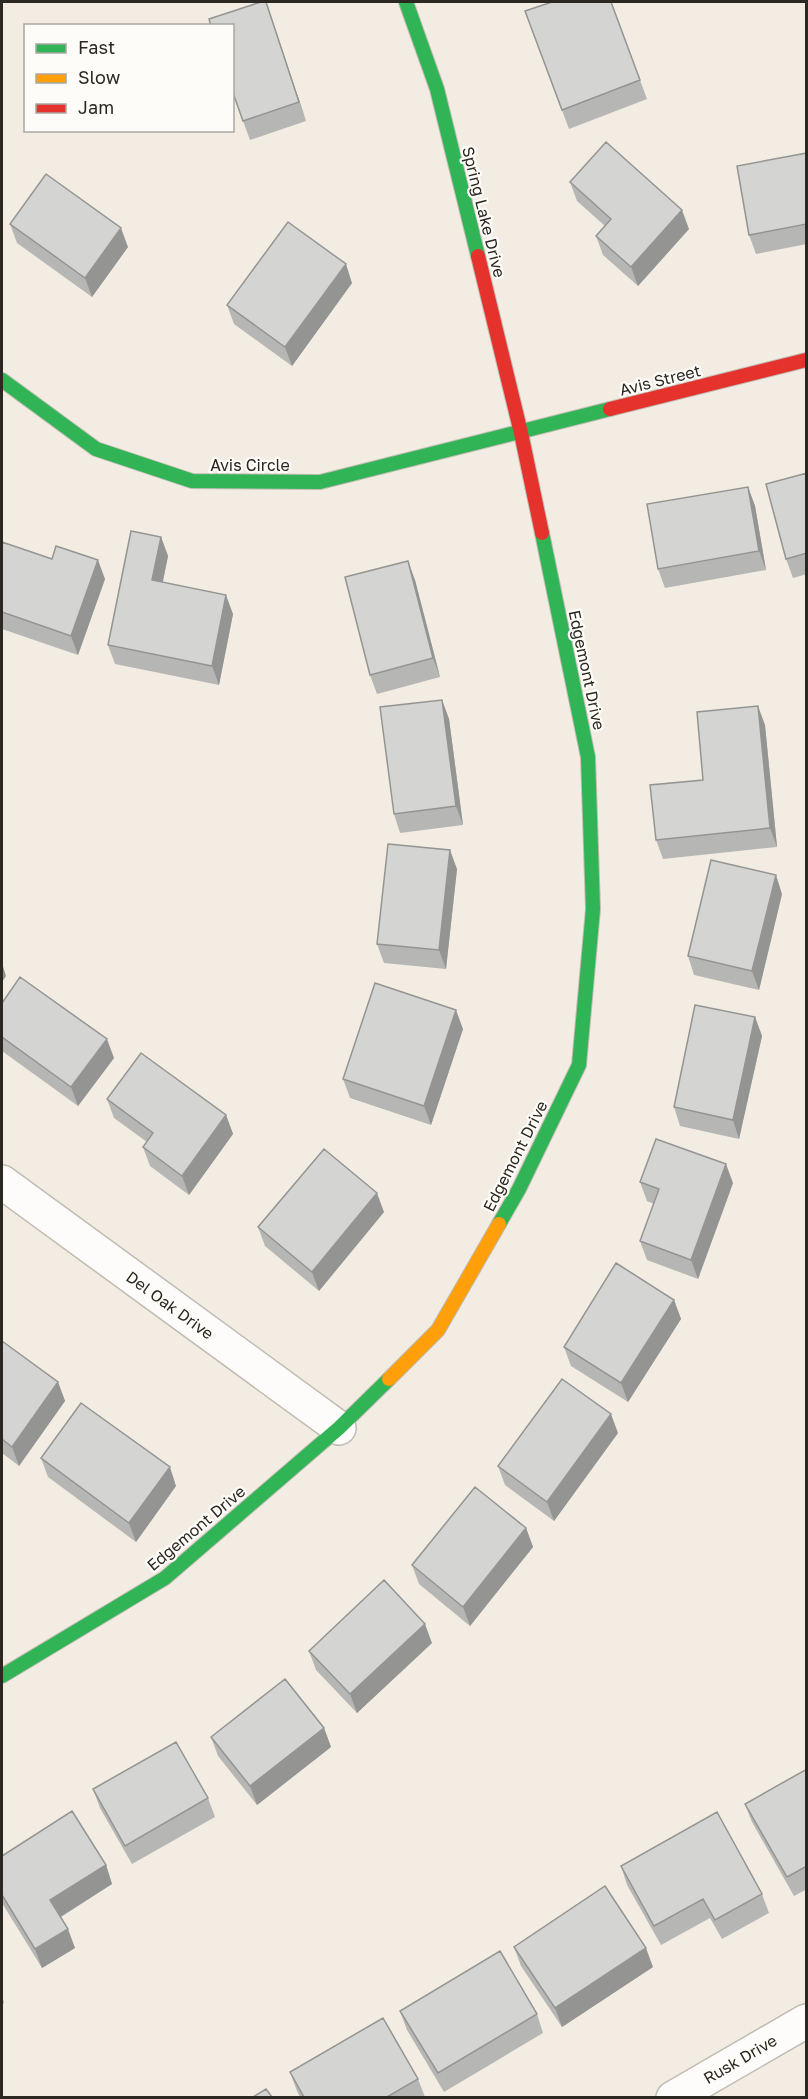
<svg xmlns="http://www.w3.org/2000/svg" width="808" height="2099" viewBox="0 0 808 2099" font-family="'Golos Text',sans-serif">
<rect width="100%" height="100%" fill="#f2ece2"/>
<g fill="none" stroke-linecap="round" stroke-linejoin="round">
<defs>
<path id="street" d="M 2,1182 L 339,1428
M 673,2098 L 806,2021"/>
<path id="fast" d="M 406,2 L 437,89 L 478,256
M 2,380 L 96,449 L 192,481 L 320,482 L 610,409
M 499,1224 L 519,1189 L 579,1065 L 593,909 L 588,757 L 542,533
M 2,1676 L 165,1578 L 339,1428 L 389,1379"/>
<path id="slow" d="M 389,1379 L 438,1330 L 499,1224"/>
<path id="jam" d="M 478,256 L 521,433 L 542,533
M 610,409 L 806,360"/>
</defs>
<use href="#street" stroke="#c0bcb4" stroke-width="36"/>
<use href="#fast" stroke="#c0bcb4" stroke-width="16"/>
<use href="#slow" stroke="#c0bcb4" stroke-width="16"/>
<use href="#jam" stroke="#c0bcb4" stroke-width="16"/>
<use href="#street" stroke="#fdfcfb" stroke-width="33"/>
<use href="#fast" stroke="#30b455" stroke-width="14"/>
<use href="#slow" stroke="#ff9f0a" stroke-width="14"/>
<use href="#jam" stroke="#e5322d" stroke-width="14"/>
</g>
<path fill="#b6b7b5" d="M 266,2 L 306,121 L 250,140 L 243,121 Z
M 611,2 L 647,99 L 569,129 L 525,11 Z
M 807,153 L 807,244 L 756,254 L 749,235 Z
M 570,182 L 689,229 L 638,286 L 603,255 L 596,236 L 605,226 L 577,201 Z
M 10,224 L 128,247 L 92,297 L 17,243 Z
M 352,283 L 292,366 L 234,324 L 227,305 Z
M 807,473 L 807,574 L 793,578 L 786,559 Z
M 748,487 L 755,506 L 766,570 L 665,588 L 658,569 Z
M 161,537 L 168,556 L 163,582 L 233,614 L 219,685 L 115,664 L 108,645 Z
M 2,542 L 105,579 L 78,655 L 2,629 Z
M 415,580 L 440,677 L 377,694 L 370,675 Z
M 442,700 L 449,719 L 463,825 L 400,833 L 394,814 Z
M 765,725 L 777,847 L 663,859 L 656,840 L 703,780 Z
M 457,869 L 446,969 L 384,963 L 377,944 Z
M 782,894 L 759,990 L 694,975 L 688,956 Z
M 2,1003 L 114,1058 L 78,1106 L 2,1051 Z
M 755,1017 L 762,1036 L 739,1139 L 680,1126 L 674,1107 Z
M 463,1029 L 431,1125 L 350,1098 L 343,1079 Z
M 107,1099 L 226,1115 L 233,1134 L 189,1195 L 150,1166 L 143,1147 L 147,1142 L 114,1118 Z
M 640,1182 L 733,1183 L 698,1279 L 647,1260 L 640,1241 L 654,1204 L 647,1201 Z
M 384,1212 L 319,1291 L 265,1246 L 258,1227 Z
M 674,1300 L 681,1319 L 628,1402 L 571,1366 L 564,1347 Z
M 2,1341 L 58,1382 L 65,1401 L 19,1466 L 2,1453 Z
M 618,1433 L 554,1521 L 505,1485 L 498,1466 Z
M 41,1458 L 176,1486 L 136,1542 L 48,1477 Z
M 526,1528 L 533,1547 L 470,1626 L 419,1584 L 412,1565 Z
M 432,1643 L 357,1713 L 316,1670 L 309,1651 Z
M 324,1728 L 331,1747 L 257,1805 L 218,1756 L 211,1737 Z
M 807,1769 L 807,1889 L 794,1896 L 752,1822 L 745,1804 Z
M 93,1789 L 208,1798 L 215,1817 L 132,1864 L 100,1808 Z
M 2,1856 L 106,1865 L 112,1884 L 61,1917 L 75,1948 L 42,1968 L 2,1903 Z
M 621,1866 L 762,1894 L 769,1913 L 722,1939 L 710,1918 L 661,1945 L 627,1885 Z
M 514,1947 L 653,1967 L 562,2027 L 521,1966 Z
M 2,1995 L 4,2003 L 2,2005 Z
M 400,2011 L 537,2014 L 543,2033 L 444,2092 L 407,2030 Z
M 290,2072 L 418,2079 L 425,2097 L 300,2097 L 297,2091 Z"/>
<path fill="#949593" d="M 266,2 L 272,19 L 306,121 L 299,102 Z
M 682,210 L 689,229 L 638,286 L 631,267 Z
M 121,228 L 128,247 L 92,297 L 85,278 Z
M 346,264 L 352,283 L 292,366 L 285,347 Z
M 748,487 L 755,506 L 766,570 L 759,551 Z
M 161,537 L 168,556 L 159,599 L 152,580 Z
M 98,560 L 105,579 L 78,655 L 71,636 Z
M 408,561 L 415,580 L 440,677 L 433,658 Z
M 226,595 L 233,614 L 219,685 L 212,666 Z
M 442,700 L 449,719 L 463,825 L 456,806 Z
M 758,706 L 765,725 L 777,847 L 770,828 Z
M 450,850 L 457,869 L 446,969 L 439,950 Z
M 776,875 L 782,894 L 759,990 L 752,971 Z
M 2,963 L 6,976 L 2,982 Z
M 456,1010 L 463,1029 L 431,1125 L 424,1106 Z
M 755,1017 L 762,1036 L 739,1139 L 733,1120 Z
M 107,1039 L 114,1058 L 78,1106 L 71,1087 Z
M 226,1115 L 233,1134 L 189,1195 L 182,1176 Z
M 726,1164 L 733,1183 L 698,1279 L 691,1260 Z
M 377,1193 L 384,1212 L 319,1291 L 312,1272 Z
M 674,1300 L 681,1319 L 628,1402 L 621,1383 Z
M 58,1382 L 65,1401 L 19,1466 L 12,1447 Z
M 611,1414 L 618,1433 L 554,1521 L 547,1502 Z
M 170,1467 L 176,1486 L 136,1542 L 129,1523 Z
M 526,1528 L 533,1547 L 470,1626 L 463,1607 Z
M 425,1624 L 432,1643 L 357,1713 L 350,1694 Z
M 324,1728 L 331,1747 L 257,1805 L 250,1786 Z
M 106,1865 L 112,1884 L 57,1919 L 50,1900 Z
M 68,1929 L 75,1948 L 42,1968 L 35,1949 Z
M 646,1948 L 653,1967 L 562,2027 L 555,2008 Z"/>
<path fill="#d4d5d2" stroke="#949593" stroke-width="1.5" d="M 261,2 L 266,2 L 299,102 L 243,121 L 232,90 L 232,26 L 211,26 L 209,19 Z
M 552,2 L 611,2 L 640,80 L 562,110 L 525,11 Z
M 606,142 L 682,210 L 631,267 L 596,236 L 611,219 L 570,182 Z
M 807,153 L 807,224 L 749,235 L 737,166 Z
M 46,174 L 121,228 L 85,278 L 10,224 Z
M 288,222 L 346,264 L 285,347 L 227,305 Z
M 807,473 L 807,553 L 786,559 L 766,484 Z
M 748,487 L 759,551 L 658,569 L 647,504 Z
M 131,531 L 161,537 L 152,580 L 226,595 L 212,666 L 108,645 Z
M 2,542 L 52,559 L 56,546 L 98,560 L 71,636 L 2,612 Z
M 408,561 L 433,658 L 370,675 L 345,577 Z
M 442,700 L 456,806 L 394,814 L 380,707 Z
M 758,706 L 770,828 L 656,840 L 650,785 L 703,780 L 697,712 Z
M 388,844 L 450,850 L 439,950 L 377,944 Z
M 711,860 L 776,875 L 752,971 L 688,956 Z
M 20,977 L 107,1039 L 71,1087 L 2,1037 L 2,1003 Z
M 375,983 L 456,1010 L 424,1106 L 343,1079 Z
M 695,1005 L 755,1017 L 733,1120 L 674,1107 Z
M 141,1053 L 226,1115 L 182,1176 L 143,1147 L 153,1133 L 107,1099 Z
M 656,1139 L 726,1164 L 691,1260 L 640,1241 L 659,1189 L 640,1182 Z
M 324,1149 L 377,1193 L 312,1272 L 258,1227 Z
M 616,1263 L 674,1300 L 621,1383 L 564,1347 Z
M 2,1341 L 58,1382 L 12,1447 L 2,1439 Z
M 562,1379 L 611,1414 L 547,1502 L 498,1466 Z
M 81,1403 L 170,1467 L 129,1523 L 41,1458 Z
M 475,1487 L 526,1528 L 463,1607 L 412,1565 Z
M 384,1580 L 425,1624 L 350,1694 L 309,1651 Z
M 285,1679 L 324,1728 L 250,1786 L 211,1737 Z
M 176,1742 L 208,1798 L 125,1846 L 93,1789 Z
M 807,1769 L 807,1866 L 787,1877 L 745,1804 Z
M 72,1811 L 106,1865 L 50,1900 L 68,1929 L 35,1949 L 2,1895 L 2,1856 Z
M 717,1812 L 762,1894 L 715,1920 L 703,1899 L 654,1926 L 621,1866 Z
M 605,1886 L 646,1948 L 555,2008 L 514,1947 Z
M 500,1951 L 537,2014 L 438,2073 L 400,2011 Z
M 383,2018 L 418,2079 L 387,2097 L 304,2097 L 290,2072 Z
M 266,2089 L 272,2097 L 253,2097 Z"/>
<g text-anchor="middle" stroke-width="4.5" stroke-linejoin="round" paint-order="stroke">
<g font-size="16" fill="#2b2821" stroke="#fefcf9">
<text transform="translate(484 212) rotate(76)" y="6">Spring Lake Drive</text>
<text transform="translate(660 380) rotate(-14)" y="6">Avis Street</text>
<text x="250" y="471">Avis Circle</text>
<text transform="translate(587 670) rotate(78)" y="6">Edgemont Drive</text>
<text transform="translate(515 1156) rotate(-63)" y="6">Edgemont Drive</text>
<text transform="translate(170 1305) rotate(36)" y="6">Del Oak Drive</text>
<text transform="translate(196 1528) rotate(-40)" y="6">Edgemont Drive</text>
<text transform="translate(740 2059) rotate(-30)" y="6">Rusk Drive</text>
</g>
</g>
<rect width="808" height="2099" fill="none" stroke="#2b2821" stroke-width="6"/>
<rect x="24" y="24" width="210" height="108" fill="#fefcf9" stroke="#aaa7a3" stroke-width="1.5"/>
<rect x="36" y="44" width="30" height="9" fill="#30b455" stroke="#aaa7a3" stroke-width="1.5"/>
<text x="78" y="54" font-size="18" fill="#2b2821">Fast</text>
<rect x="36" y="74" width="30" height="9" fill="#ff9f0a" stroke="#aaa7a3" stroke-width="1.5"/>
<text x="78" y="84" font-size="18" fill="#2b2821">Slow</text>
<rect x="36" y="104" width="30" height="9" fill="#e5322d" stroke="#aaa7a3" stroke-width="1.5"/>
<text x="78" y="114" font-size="18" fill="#2b2821">Jam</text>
</svg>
